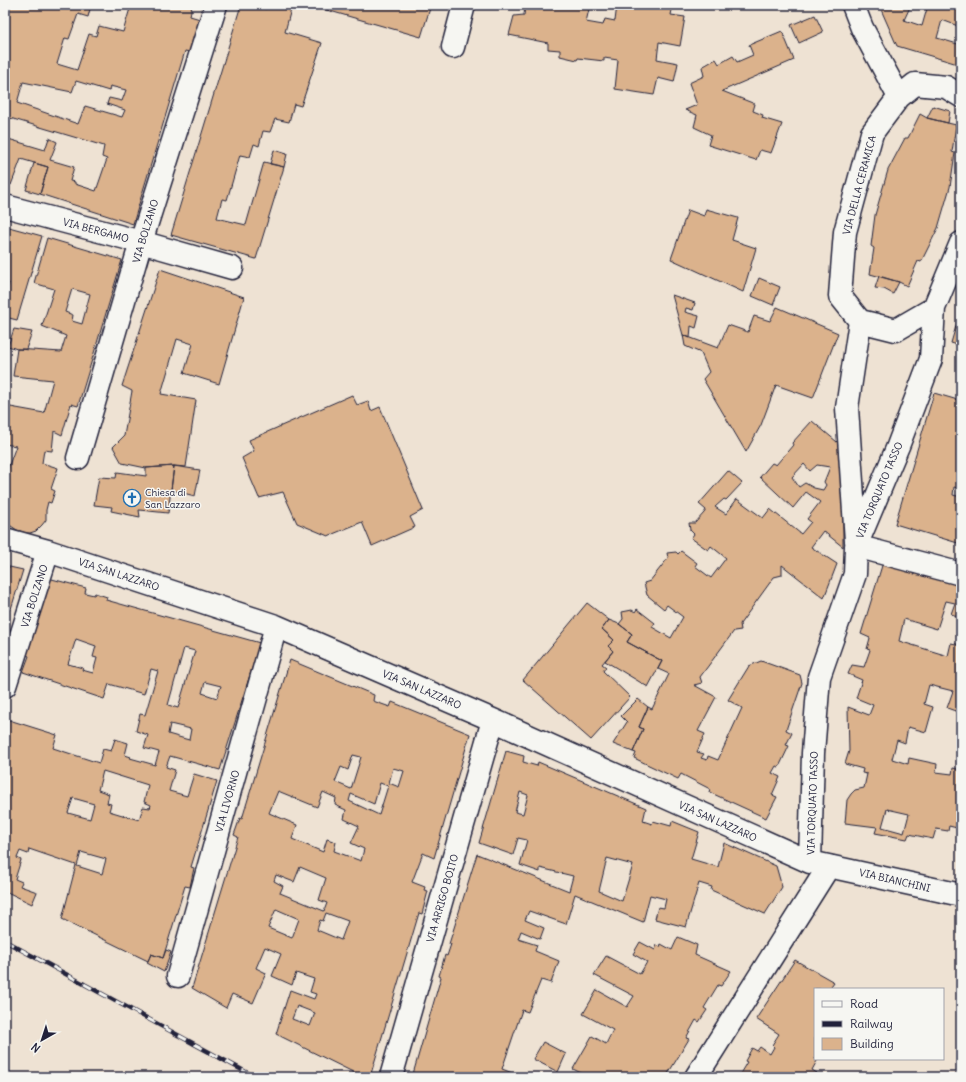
<svg xmlns="http://www.w3.org/2000/svg" width="966" height="1082" viewBox="0 0 966 1082" font-family="Delius,sans-serif">
<rect width="100%" height="100%" fill="#eee2d3"/>
<filter id="ink" filterUnits="userSpaceOnUse"><feTurbulence type="fractalNoise" baseFrequency=".025" numOctaves="2"/><feDisplacementMap in="SourceGraphic" scale="8" xChannelSelector="R" yChannelSelector="G"/><feConvolveMatrix kernelMatrix="1 2 1 2 8 2 1 2 1" color-interpolation-filters="sRGB"/></filter>
<g filter="url(#ink)">
<path fill="#dbb28c" stroke="#22223b" fill-rule="evenodd" d="M 5,5 L 91,5 L 88,17 L 78,14 L 69,39 L 65,38 L 57,64 L 77,70 L 89,34 L 96,36 L 99,26 L 123,32 L 131,5 L 192,5 L 190,16 L 200,19 L 190,52 L 185,51 L 133,224 L 40,194 L 48,167 L 21,159 L 11,185 L 5,183 L 5,138 L 45,150 L 49,138 L 57,142 L 50,160 L 74,167 L 70,181 L 75,182 L 75,184 L 96,191 L 107,159 L 102,157 L 104,146 L 10,118 L 5,137 ZM 76,81 L 109,91 L 110,86 L 126,90 L 122,101 L 109,98 L 107,104 L 125,110 L 122,117 L 85,106 L 78,124 L 17,103 L 23,82 L 72,92 Z
M 241,5 L 250,5 L 266,9 L 267,5 L 292,5 L 285,32 L 322,43 L 301,106 L 294,104 L 289,122 L 275,119 L 270,132 L 263,131 L 259,146 L 254,144 L 250,157 L 240,155 L 227,200 L 222,199 L 217,218 L 246,225 L 264,162 L 284,167 L 256,259 L 171,235 Z
M 309,5 L 431,5 L 421,37 Z
M 530,5 L 590,5 L 586,22 L 603,25 L 605,19 L 615,21 L 617,5 L 633,7 L 634,5 L 673,5 L 671,15 L 685,17 L 680,46 L 659,42 L 657,59 L 678,63 L 674,82 L 658,78 L 654,95 L 615,89 L 618,60 L 604,58 L 604,61 L 578,58 L 577,60 L 560,56 L 560,50 L 548,49 L 548,43 L 509,35 L 514,16 L 524,15 L 525,6 L 530,7 Z
M 879,5 L 911,5 L 904,20 L 922,26 L 928,5 L 953,5 L 961,7 L 961,23 L 958,22 L 958,26 L 942,20 L 937,38 L 961,45 L 961,65 L 897,46 Z
M 815,15 L 823,32 L 799,43 L 791,25 Z
M 782,31 L 794,60 L 722,91 L 755,104 L 753,111 L 763,115 L 762,118 L 782,124 L 771,153 L 760,150 L 756,160 L 708,145 L 711,135 L 694,127 L 697,115 L 685,110 L 697,105 L 689,83 L 704,76 L 702,67 L 716,59 L 719,64 L 733,56 L 737,62 L 753,55 L 749,45 Z
M 933,106 L 950,111 L 948,123 L 927,118 Z
M 920,114 L 927,118 L 956,125 L 952,152 L 955,153 L 950,187 L 938,228 L 921,262 L 918,261 L 907,286 L 899,282 L 870,274 L 874,248 L 871,246 L 875,215 L 888,170 L 905,138 L 908,138 Z
M 274,150 L 287,154 L 284,167 L 270,164 Z
M 34,163 L 48,167 L 40,194 L 26,190 Z
M 706,209 L 738,218 L 732,240 L 756,248 L 743,292 L 671,259 L 688,210 L 704,216 Z
M 5,226 L 42,236 L 17,320 L 5,317 L 5,295 L 9,283 L 5,282 Z
M 47,238 L 122,260 L 78,406 L 71,404 L 62,435 L 54,431 L 52,451 L 44,450 L 42,463 L 58,468 L 51,489 L 55,491 L 51,503 L 48,502 L 46,510 L 46,520 L 42,525 L 36,531 L 30,533 L 26,533 L 17,530 L 11,526 L 5,524 L 5,476 L 16,446 L 5,444 L 8,422 L 5,421 L 5,406 L 44,413 L 53,380 L 13,376 L 17,349 L 61,352 L 66,336 L 42,326 L 54,289 L 34,283 ZM 72,289 L 90,294 L 82,324 L 72,321 L 73,315 L 65,312 Z
M 160,269 L 244,297 L 219,384 L 184,373 L 193,344 L 177,339 L 161,394 L 196,400 L 186,467 L 174,466 L 146,468 L 122,463 L 113,447 L 124,436 L 132,391 L 122,386 Z
M 879,276 L 899,282 L 893,294 L 884,289 L 875,288 Z
M 759,278 L 780,287 L 773,305 L 752,296 Z
M 672,295 L 695,303 L 693,310 L 686,308 L 685,312 L 699,316 L 696,328 L 691,326 L 690,338 L 683,335 Z
M 777,307 L 838,333 L 813,398 L 776,385 L 761,425 L 746,452 L 703,379 L 709,372 L 701,353 L 685,346 L 683,335 L 718,348 L 728,325 L 748,332 L 754,316 L 770,321 Z
M 961,309 L 961,346 L 951,343 Z
M 14,329 L 32,332 L 26,349 L 17,349 L 8,346 Z
M 934,393 L 961,401 L 961,489 L 954,487 L 953,495 L 961,497 L 961,544 L 895,524 Z
M 352,395 L 357,405 L 368,401 L 371,411 L 380,407 L 423,510 L 410,517 L 415,527 L 372,546 L 362,522 L 328,536 L 297,523 L 283,492 L 259,498 L 242,458 L 254,451 L 249,440 Z
M 812,421 L 843,447 L 843,547 L 823,531 L 811,547 L 837,564 L 824,598 L 782,565 L 782,575 L 774,577 L 740,624 L 741,630 L 734,631 L 700,677 L 702,683 L 694,685 L 716,697 L 698,731 L 705,734 L 697,752 L 704,754 L 701,758 L 707,760 L 708,756 L 718,760 L 742,708 L 728,700 L 749,666 L 761,661 L 800,675 L 802,683 L 786,730 L 792,733 L 786,745 L 789,746 L 779,767 L 776,766 L 772,773 L 780,777 L 772,795 L 777,797 L 766,818 L 709,792 L 710,789 L 681,774 L 678,779 L 634,758 L 636,753 L 633,752 L 643,729 L 639,727 L 648,707 L 652,709 L 669,674 L 658,669 L 662,661 L 627,642 L 632,634 L 619,624 L 623,619 L 622,612 L 632,610 L 635,612 L 637,609 L 655,623 L 652,627 L 671,638 L 683,617 L 667,605 L 664,609 L 647,595 L 644,583 L 650,581 L 668,558 L 667,553 L 676,552 L 678,554 L 681,551 L 697,563 L 695,566 L 711,578 L 726,558 L 711,546 L 708,550 L 691,538 L 694,534 L 690,530 L 689,523 L 695,523 L 704,513 L 706,510 L 699,504 L 728,471 L 742,483 L 726,500 L 724,499 L 715,507 L 726,514 L 737,499 L 763,518 L 770,509 L 801,534 L 811,522 L 807,519 L 820,502 L 806,492 L 793,508 L 760,477 L 772,463 L 776,465 L 793,445 L 792,443 ZM 804,464 L 810,471 L 817,465 L 830,467 L 824,482 L 826,485 L 823,490 L 814,488 L 805,483 L 799,487 L 792,477 Z
M 174,466 L 168,513 L 139,510 L 140,517 L 111,511 L 112,507 L 94,505 L 99,477 L 116,478 L 117,472 L 146,476 L 146,468 Z
M 174,466 L 200,470 L 195,496 L 171,490 Z
M 884,559 L 961,583 L 961,617 L 951,614 L 955,603 L 946,601 L 937,629 L 904,619 L 899,641 L 948,656 L 951,643 L 961,645 L 961,713 L 947,708 L 953,691 L 929,685 L 924,704 L 933,707 L 926,732 L 908,727 L 905,743 L 897,740 L 892,759 L 908,764 L 909,758 L 937,764 L 936,772 L 952,774 L 953,768 L 961,770 L 960,779 L 961,780 L 961,829 L 949,826 L 948,831 L 936,829 L 933,839 L 909,834 L 907,839 L 875,833 L 877,827 L 845,823 L 847,800 L 851,794 L 855,790 L 864,788 L 867,774 L 862,773 L 863,769 L 845,764 L 849,751 L 848,707 L 869,715 L 873,705 L 856,698 L 862,680 L 848,674 L 852,665 L 864,667 L 870,650 L 867,649 L 870,638 L 861,634 ZM 887,809 L 909,814 L 904,833 L 882,827 Z
M 5,566 L 23,570 L 11,609 L 7,608 L 5,613 Z
M 48,578 L 86,588 L 85,593 L 94,595 L 95,593 L 107,597 L 106,600 L 260,643 L 220,770 L 170,756 L 166,767 L 175,770 L 169,791 L 187,796 L 194,774 L 217,781 L 191,867 L 194,868 L 190,887 L 185,886 L 163,958 L 151,954 L 148,961 L 62,919 L 76,865 L 29,849 L 28,854 L 20,851 L 17,858 L 21,860 L 15,879 L 22,882 L 20,886 L 37,892 L 32,904 L 5,891 L 5,723 L 6,719 L 57,735 L 53,748 L 99,763 L 103,749 L 111,751 L 115,739 L 128,743 L 125,755 L 131,757 L 130,758 L 155,765 L 159,752 L 144,748 L 148,735 L 136,731 L 140,714 L 145,715 L 158,671 L 151,669 L 144,694 L 109,684 L 104,699 L 23,672 L 29,656 L 25,654 ZM 76,639 L 96,646 L 93,657 L 97,658 L 93,673 L 82,670 L 83,668 L 68,664 ZM 184,648 L 195,651 L 178,708 L 168,705 ZM 205,682 L 221,686 L 217,698 L 202,693 ZM 170,724 L 191,729 L 189,740 L 168,734 ZM 103,771 L 148,785 L 144,802 L 151,805 L 150,808 L 143,807 L 139,820 L 109,811 L 111,804 L 107,803 L 109,794 L 98,790 ZM 73,798 L 94,804 L 90,819 L 68,813 ZM 81,852 L 106,859 L 102,874 L 77,866 Z
M 587,603 L 609,620 L 602,629 L 614,640 L 608,646 L 613,651 L 602,664 L 606,667 L 603,671 L 630,697 L 591,740 L 523,680 Z
M 609,620 L 619,624 L 632,634 L 627,642 L 662,661 L 648,687 L 605,661 L 613,651 L 608,646 L 614,640 L 602,629 Z
M 290,660 L 374,695 L 373,701 L 390,707 L 392,702 L 470,734 L 434,858 L 423,853 L 412,882 L 425,887 L 424,890 L 428,891 L 422,914 L 419,913 L 370,1077 L 363,1077 L 276,1034 L 290,990 L 314,999 L 316,994 L 310,992 L 314,979 L 296,973 L 292,985 L 272,976 L 281,954 L 265,947 L 256,968 L 266,973 L 253,1003 L 232,994 L 226,1008 L 192,988 L 238,837 L 234,835 L 240,818 L 242,819 ZM 353,755 L 361,757 L 351,789 L 335,782 L 341,767 L 348,770 ZM 393,768 L 404,771 L 399,787 L 389,783 ZM 380,783 L 388,786 L 379,815 L 349,801 L 351,794 L 374,804 ZM 278,791 L 317,807 L 323,792 L 336,798 L 335,805 L 346,810 L 344,819 L 359,826 L 351,843 L 364,849 L 361,861 L 334,851 L 336,842 L 327,839 L 323,852 L 292,839 L 297,825 L 269,813 ZM 300,867 L 326,878 L 319,900 L 327,903 L 324,911 L 280,893 L 283,886 L 274,881 L 276,875 L 294,882 ZM 276,909 L 299,919 L 292,938 L 268,928 ZM 326,913 L 348,921 L 341,940 L 317,930 L 320,920 L 323,921 ZM 297,1006 L 315,1013 L 310,1026 L 292,1019 Z
M 638,699 L 648,707 L 639,727 L 643,729 L 633,752 L 613,744 L 627,722 L 621,716 Z
M 506,751 L 524,756 L 523,762 L 537,766 L 538,762 L 646,808 L 643,821 L 652,824 L 653,821 L 671,826 L 672,821 L 699,832 L 691,859 L 718,867 L 724,843 L 776,866 L 782,887 L 765,914 L 711,890 L 712,887 L 699,883 L 686,927 L 655,919 L 658,907 L 664,908 L 666,899 L 650,895 L 643,922 L 575,894 L 566,924 L 529,911 L 525,920 L 544,928 L 540,939 L 521,931 L 518,939 L 537,945 L 535,951 L 559,961 L 551,983 L 541,980 L 528,1012 L 522,1010 L 502,1069 L 520,1076 L 520,1077 L 419,1077 L 413,1074 L 441,977 L 439,976 L 445,955 L 447,956 L 451,944 L 449,944 L 477,854 L 569,891 L 573,876 L 540,868 L 540,872 L 520,865 L 527,840 L 518,838 L 513,855 L 479,843 ZM 520,792 L 528,795 L 523,814 L 515,812 ZM 607,858 L 633,865 L 622,901 L 599,891 Z
M 678,937 L 697,945 L 695,955 L 731,971 L 721,986 L 718,985 L 704,1008 L 707,1010 L 699,1022 L 696,1020 L 686,1038 L 689,1039 L 666,1077 L 589,1077 L 573,1069 L 592,1036 L 606,1044 L 613,1030 L 583,1014 L 597,990 L 627,1007 L 634,996 L 594,975 L 606,956 L 640,974 L 647,962 L 633,954 L 640,942 L 655,950 L 657,945 L 660,947 L 661,944 L 672,950 Z
M 166,950 L 171,952 L 164,972 L 147,963 L 151,954 L 163,958 Z
M 795,960 L 834,982 L 829,989 L 815,989 L 815,1059 L 818,1059 L 812,1070 L 817,1073 L 814,1077 L 738,1077 L 747,1062 L 745,1061 L 752,1048 L 757,1051 L 760,1047 L 770,1054 L 774,1047 L 772,1045 L 779,1034 L 756,1019 Z
M 543,1042 L 566,1054 L 558,1072 L 533,1059 Z"/>
<g fill="none" stroke-linecap="round" stroke-linejoin="round">
<defs>
<path id="street" d="M 853,5 L 862,28 L 899,97
M 453,47 L 464,5
M 5,206 L 141,242 L 232,268
M 934,308 L 896,330 L 860,321 L 840,296 L 845,232 L 872,133 L 899,97 L 915,84 L 946,87 L 961,96
M 78,458 L 141,242 L 216,5
M 5,539 L 48,551 L 276,626 L 493,720 L 810,862 L 961,895
M 856,541 L 847,408 L 860,321
M 856,546 L 961,574
M 5,686 L 48,551
M 810,862 L 813,753 L 819,677 L 855,574 L 856,546 L 898,446 L 931,359 L 934,308 L 961,243
M 178,976 L 276,626
M 391,1077 L 493,720
M 696,1077 L 829,866"/>
</defs>
<use href="#street" stroke="#22223b" stroke-width="25"/>
<use href="#street" stroke="#f6f6f2" stroke-width="22"/>
<defs>
<path id="rail" d="M 5,941 L 255,1077"/>
</defs>
<use href="#rail" stroke="#22223b" stroke-width="4.5"/>
<use href="#rail" stroke="#f6f6f2" stroke-width="3" stroke-dasharray="9" stroke-linecap="butt"/>
</g>
</g>
<defs>
<symbol id="church-ring" viewBox="-11 -11 22 22"><circle r="9.5" fill="#f6f6f2" stroke="#1f6fb2" stroke-width="1.5"/><path d="M-1.2-6h2.4v3.5h3.3v2.4h-3.3V6h-2.4V-.1h-3.3v-2.4h3.3Z" fill="#1f6fb2"/></symbol>
</defs>
<g fill-rule="evenodd">
<use href="#church-ring" x="122" y="488" width="20" height="20"/>
</g>
<g text-anchor="middle" stroke-width="3" stroke-linejoin="round" paint-order="stroke">
<g font-size="10" fill="#22223b" stroke="#f6f6f2">
<text transform="translate(859 185) rotate(-75)" y="4">VIA DELLA CERAMICA</text>
<text transform="translate(96 230) rotate(15)" y="4">VIA BERGAMO</text>
<text transform="translate(145 231) rotate(-73)" y="4">VIA BOLZANO</text>
<text transform="translate(879 490) rotate(-67)" y="4">VIA TORQUATO TASSO</text>
<text transform="translate(119 574) rotate(18)" y="4">VIA SAN LAZZARO</text>
<text transform="translate(34 596) rotate(-72)" y="4">VIA BOLZANO</text>
<text transform="translate(422 689) rotate(23)" y="4">VIA SAN LAZZARO</text>
<text transform="translate(227 801) rotate(-74)" y="4">VIA LIVORNO</text>
<text transform="translate(812 803) rotate(-88)" y="4">VIA TORQUATO TASSO</text>
<text transform="translate(718 821) rotate(24)" y="4">VIA SAN LAZZARO</text>
<text transform="translate(895 880) rotate(13)" y="4">VIA BIANCHINI</text>
<text transform="translate(442 898) rotate(-74)" y="4">VIA ARRIGO BOITO</text>
</g>
<g font-size="10" fill="#22223b" stroke="#f6f6f2" text-anchor="start">
<text x="145" y="496">Chiesa di<tspan x="145" dy="12">San Lazzaro</tspan></text>
</g>
</g>
<rect width="966" height="1082" fill="none" stroke="#f6f6f2" stroke-width="20"/>
<rect x="10" y="10" width="946" height="1062" fill="none" stroke="#22223b" stroke-width="1.5" filter="url(#ink)"/>
<rect x="814" y="988" width="130" height="72" fill="#f6f6f2" stroke="#a1a1a9"/>
<rect x="822" y="1001" width="20" height="6" fill="#f6f6f2" stroke="#a1a1a9"/>
<text x="850" y="1008" font-size="12" fill="#22223b">Road</text>
<rect x="822" y="1021" width="20" height="6" fill="#22223b" stroke="#a1a1a9"/>
<text x="850" y="1028" font-size="12" fill="#22223b">Railway</text>
<rect x="822" y="1038" width="20" height="12" fill="#dbb28c" stroke="#a1a1a9"/>
<text x="850" y="1048" font-size="12" fill="#22223b">Building</text>
<g transform="translate(42 1040) rotate(219)" stroke="#f6f6f2" stroke-width="3" paint-order="stroke">
<path d="M0-3L7 15L0 10L-7 15Z" fill="#22223b"/>
<text y="-6" font-size="11" font-weight="bold" text-anchor="middle" fill="#22223b">N</text>
</g>
</svg>
